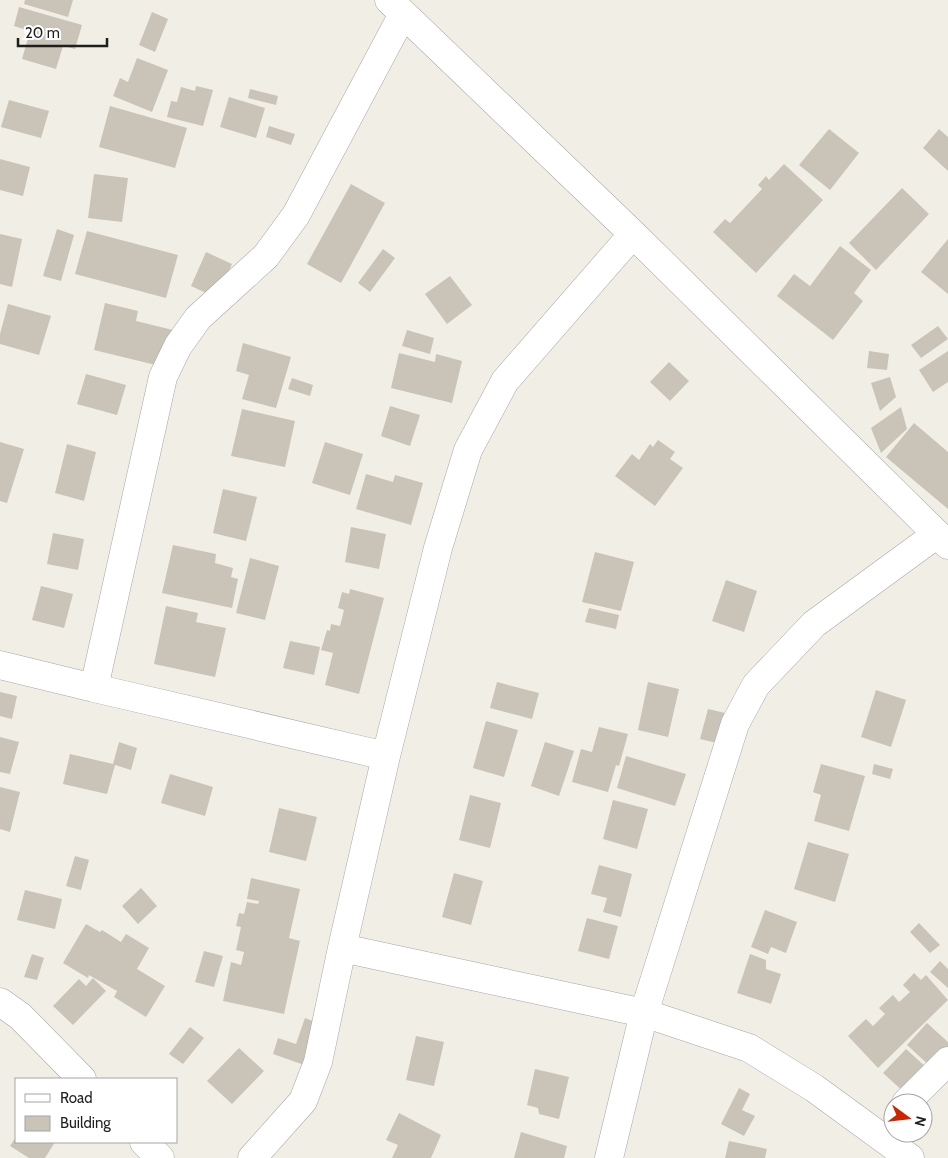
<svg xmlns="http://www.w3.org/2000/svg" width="948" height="1158" viewBox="0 0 948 1158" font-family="Cabin,sans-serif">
<rect width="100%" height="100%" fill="#f1efe5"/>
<path fill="#c9c3b8" d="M 25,0 L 73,0 L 68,17 L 24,4 Z
M 19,7 L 82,25 L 75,49 L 63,46 L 56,69 L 22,59 L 30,31 L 14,26 Z
M 152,12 L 168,19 L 155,52 L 139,45 Z
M 137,58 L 168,70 L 152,112 L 113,96 L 120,78 L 128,82 Z
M 196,86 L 213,90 L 203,126 L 167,117 L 171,101 L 177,102 L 181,87 L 195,91 Z
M 250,89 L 278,96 L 276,105 L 248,98 Z
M 229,97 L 265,108 L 256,138 L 220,127 Z
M 9,100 L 49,111 L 41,138 L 1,127 Z
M 110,106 L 187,128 L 175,168 L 99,147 Z
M 269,126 L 295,134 L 291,145 L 266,137 Z
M 829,129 L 859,153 L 830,190 L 799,165 Z
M 939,129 L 948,137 L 948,171 L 923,148 Z
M 0,159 L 30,167 L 23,196 L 0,190 Z
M 784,164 L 823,200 L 756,273 L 713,232 L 725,219 L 730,223 L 762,189 L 758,185 L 766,176 L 769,180 Z
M 94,174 L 128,178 L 122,222 L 88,218 Z
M 351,184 L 385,203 L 341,283 L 307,264 Z
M 902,188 L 929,214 L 876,270 L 849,243 Z
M 57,229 L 74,235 L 61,281 L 43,276 Z
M 87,231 L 178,255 L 166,298 L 75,274 Z
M 0,234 L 22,239 L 12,287 L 0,284 Z
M 948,239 L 948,294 L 921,272 Z
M 840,246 L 871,270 L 854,293 L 863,301 L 833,340 L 777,296 L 794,274 L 810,286 Z
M 383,249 L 395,258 L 370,292 L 358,283 Z
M 206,252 L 232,264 L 217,298 L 191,286 Z
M 450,276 L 472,305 L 447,324 L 425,294 Z
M 105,303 L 138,311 L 136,321 L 173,330 L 164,367 L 94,350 Z
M 8,304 L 51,316 L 39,355 L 0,344 L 0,334 Z
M 938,326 L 948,339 L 921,358 L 911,345 Z
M 407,330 L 434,338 L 430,354 L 402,346 Z
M 243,343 L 291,357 L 276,408 L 242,399 L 249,375 L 236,371 Z
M 869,351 L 889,354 L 887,370 L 867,368 Z
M 948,351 L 948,382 L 933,392 L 919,370 Z
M 399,353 L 435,362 L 436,354 L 462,361 L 452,403 L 391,388 Z
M 669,362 L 689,381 L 670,401 L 650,382 Z
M 86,374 L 126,385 L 117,415 L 77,404 Z
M 890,377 L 896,397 L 880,411 L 871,383 Z
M 292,378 L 313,385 L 310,396 L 288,389 Z
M 390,406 L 420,415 L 410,446 L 381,436 Z
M 901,407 L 907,429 L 881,453 L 871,428 Z
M 242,409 L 295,421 L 285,467 L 231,456 Z
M 914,423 L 948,452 L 948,509 L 886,457 Z
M 658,440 L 675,452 L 670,459 L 683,468 L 655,506 L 615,476 L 632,454 L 639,460 L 650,444 L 653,447 Z
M 0,442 L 24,449 L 7,503 L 0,501 Z
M 325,442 L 363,454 L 350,495 L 312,483 Z
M 67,444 L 96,452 L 84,501 L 55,493 Z
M 366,474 L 393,482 L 395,475 L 423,483 L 411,525 L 356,509 Z
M 223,489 L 257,497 L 246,541 L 213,533 Z
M 351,527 L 386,534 L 379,569 L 345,562 Z
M 53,533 L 84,539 L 78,570 L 47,564 Z
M 173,545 L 216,554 L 215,563 L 233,568 L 231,577 L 238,579 L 232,608 L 162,593 Z
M 595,552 L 634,562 L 621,611 L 582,602 Z
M 250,558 L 279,566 L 265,620 L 236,613 Z
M 726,580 L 757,591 L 744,632 L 712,621 Z
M 41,586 L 73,594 L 64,628 L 32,620 Z
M 350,589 L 384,598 L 359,694 L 325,685 L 333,653 L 321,650 L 327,630 L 330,631 L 331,624 L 340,626 L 344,610 L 338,608 L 342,592 L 349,594 Z
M 166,606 L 198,613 L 196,622 L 226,628 L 215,677 L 154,664 Z
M 589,608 L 619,615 L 616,629 L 585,622 Z
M 290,641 L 320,647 L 314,675 L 283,668 Z
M 497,682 L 539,693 L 532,719 L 490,708 Z
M 648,682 L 679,689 L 668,737 L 638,730 Z
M 876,690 L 906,700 L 891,747 L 861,737 Z
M 0,692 L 17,696 L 12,719 L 0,716 Z
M 708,709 L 725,713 L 717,743 L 700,739 Z
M 486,721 L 518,730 L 504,777 L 473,768 Z
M 599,727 L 628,734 L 619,766 L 616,765 L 608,792 L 572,782 L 581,749 L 592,752 Z
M 0,737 L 19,742 L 10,774 L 0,772 Z
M 119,742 L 137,748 L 131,770 L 115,765 L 107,794 L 63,784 L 70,754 L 113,764 Z
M 545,742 L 574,751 L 559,796 L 531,786 Z
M 626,756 L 686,774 L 675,806 L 617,788 Z
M 821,764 L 865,776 L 849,831 L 814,821 L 821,795 L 813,792 Z
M 874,764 L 893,769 L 890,779 L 872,774 Z
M 170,774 L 213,787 L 205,816 L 161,803 Z
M 0,787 L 20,792 L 10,832 L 0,829 Z
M 470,795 L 501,803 L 490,848 L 459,840 Z
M 613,800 L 648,809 L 637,849 L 603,839 Z
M 279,808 L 317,817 L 306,861 L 269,852 Z
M 808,842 L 849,854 L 835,902 L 794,889 Z
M 75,856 L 89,860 L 81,890 L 66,886 Z
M 599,865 L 632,874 L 621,917 L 603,912 L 607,898 L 591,894 Z
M 454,873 L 483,881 L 471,925 L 442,917 Z
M 251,878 L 300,889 L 289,938 L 300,941 L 284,1014 L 223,1001 L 231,962 L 241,965 L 244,952 L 236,950 L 241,927 L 236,926 L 239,913 L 244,914 L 247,902 L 258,904 L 259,901 L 247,899 Z
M 141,888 L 157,906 L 138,924 L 122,906 Z
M 25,890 L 62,899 L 55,929 L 17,920 Z
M 765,910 L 797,922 L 786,953 L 771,947 L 768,954 L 751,947 Z
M 587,918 L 618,926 L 609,959 L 578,951 Z
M 919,923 L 940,945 L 930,953 L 910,932 Z
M 86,924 L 100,932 L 102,930 L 121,942 L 126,934 L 149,948 L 137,969 L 165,986 L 146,1017 L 114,997 L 117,991 L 89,975 L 88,978 L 63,963 Z
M 204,951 L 223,956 L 214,987 L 195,982 Z
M 32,954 L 44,958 L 37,980 L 24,977 Z
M 750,954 L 766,960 L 766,969 L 781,974 L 771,1004 L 737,993 Z
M 940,961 L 948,969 L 948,988 L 930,972 Z
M 914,973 L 921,980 L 926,975 L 948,1000 L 878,1068 L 848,1036 L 866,1019 L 873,1026 L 885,1014 L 879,1008 L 893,995 L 899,1002 L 910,992 L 903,985 Z
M 93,978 L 106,991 L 73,1025 L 53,1006 L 79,979 L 86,986 Z
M 305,1018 L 321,1024 L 307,1066 L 273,1054 L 278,1038 L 296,1044 Z
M 927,1023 L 948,1042 L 948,1051 L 932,1068 L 907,1045 Z
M 190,1027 L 204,1038 L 183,1064 L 169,1054 Z
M 416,1036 L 444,1042 L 434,1086 L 406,1080 Z
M 239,1048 L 264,1071 L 232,1104 L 207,1081 Z
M 906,1049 L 928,1069 L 906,1094 L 883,1073 Z
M 535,1069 L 569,1077 L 559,1119 L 539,1114 L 538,1108 L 527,1105 Z
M 739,1088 L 750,1094 L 742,1110 L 755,1116 L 744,1136 L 721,1124 Z
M 399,1113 L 441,1135 L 431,1158 L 392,1158 L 398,1145 L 386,1140 Z
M 521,1132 L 567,1146 L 564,1158 L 514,1158 Z
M 16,1137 L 16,1142 L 55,1142 L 45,1158 L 29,1158 L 10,1146 Z
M 729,1141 L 767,1149 L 765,1158 L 725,1158 Z"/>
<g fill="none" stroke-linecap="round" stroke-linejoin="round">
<defs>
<path id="minor" d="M 389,0 L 633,234 L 948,545
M 633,234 L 505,381 L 468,450 L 438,548 L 386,756 L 342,948 L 644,1013 L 749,1048 L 814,1088 L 910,1158
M 0,665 L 94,688
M 386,756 L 94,688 L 163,377 L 178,346 L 198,318 L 266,256 L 296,215 L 403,14
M 0,1002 L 20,1016 L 82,1079
M 906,1103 L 948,1061
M 144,1142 L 160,1158
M 252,1158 L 303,1101 L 318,1062 L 342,948
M 609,1158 L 644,1013 L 735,724 L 756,685 L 814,624 L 937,534"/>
</defs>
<use href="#minor" stroke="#a6a6a6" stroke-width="29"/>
<use href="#minor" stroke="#fff" stroke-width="28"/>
</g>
<rect x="15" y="1078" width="162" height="65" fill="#ffffff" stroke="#a5a5a5"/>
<rect x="25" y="1094" width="25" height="8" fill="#ffffff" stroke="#a5a5a5"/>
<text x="60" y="1103" font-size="15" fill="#1f1f1f">Road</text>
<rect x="25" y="1116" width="25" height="15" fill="#c9c3b8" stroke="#a5a5a5"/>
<text x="60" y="1128" font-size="15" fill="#1f1f1f">Building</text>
<g transform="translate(908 1118) rotate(105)"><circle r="24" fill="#ffffff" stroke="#a5a5a5"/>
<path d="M0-4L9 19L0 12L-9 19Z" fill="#cf2400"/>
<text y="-8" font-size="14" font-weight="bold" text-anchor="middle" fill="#1f1f1f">N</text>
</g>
<path d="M18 38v8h89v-8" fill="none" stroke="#1f1f1f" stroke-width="2.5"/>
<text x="25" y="38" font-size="15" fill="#1f1f1f" stroke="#ffffff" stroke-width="4" paint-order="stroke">20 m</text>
</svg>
